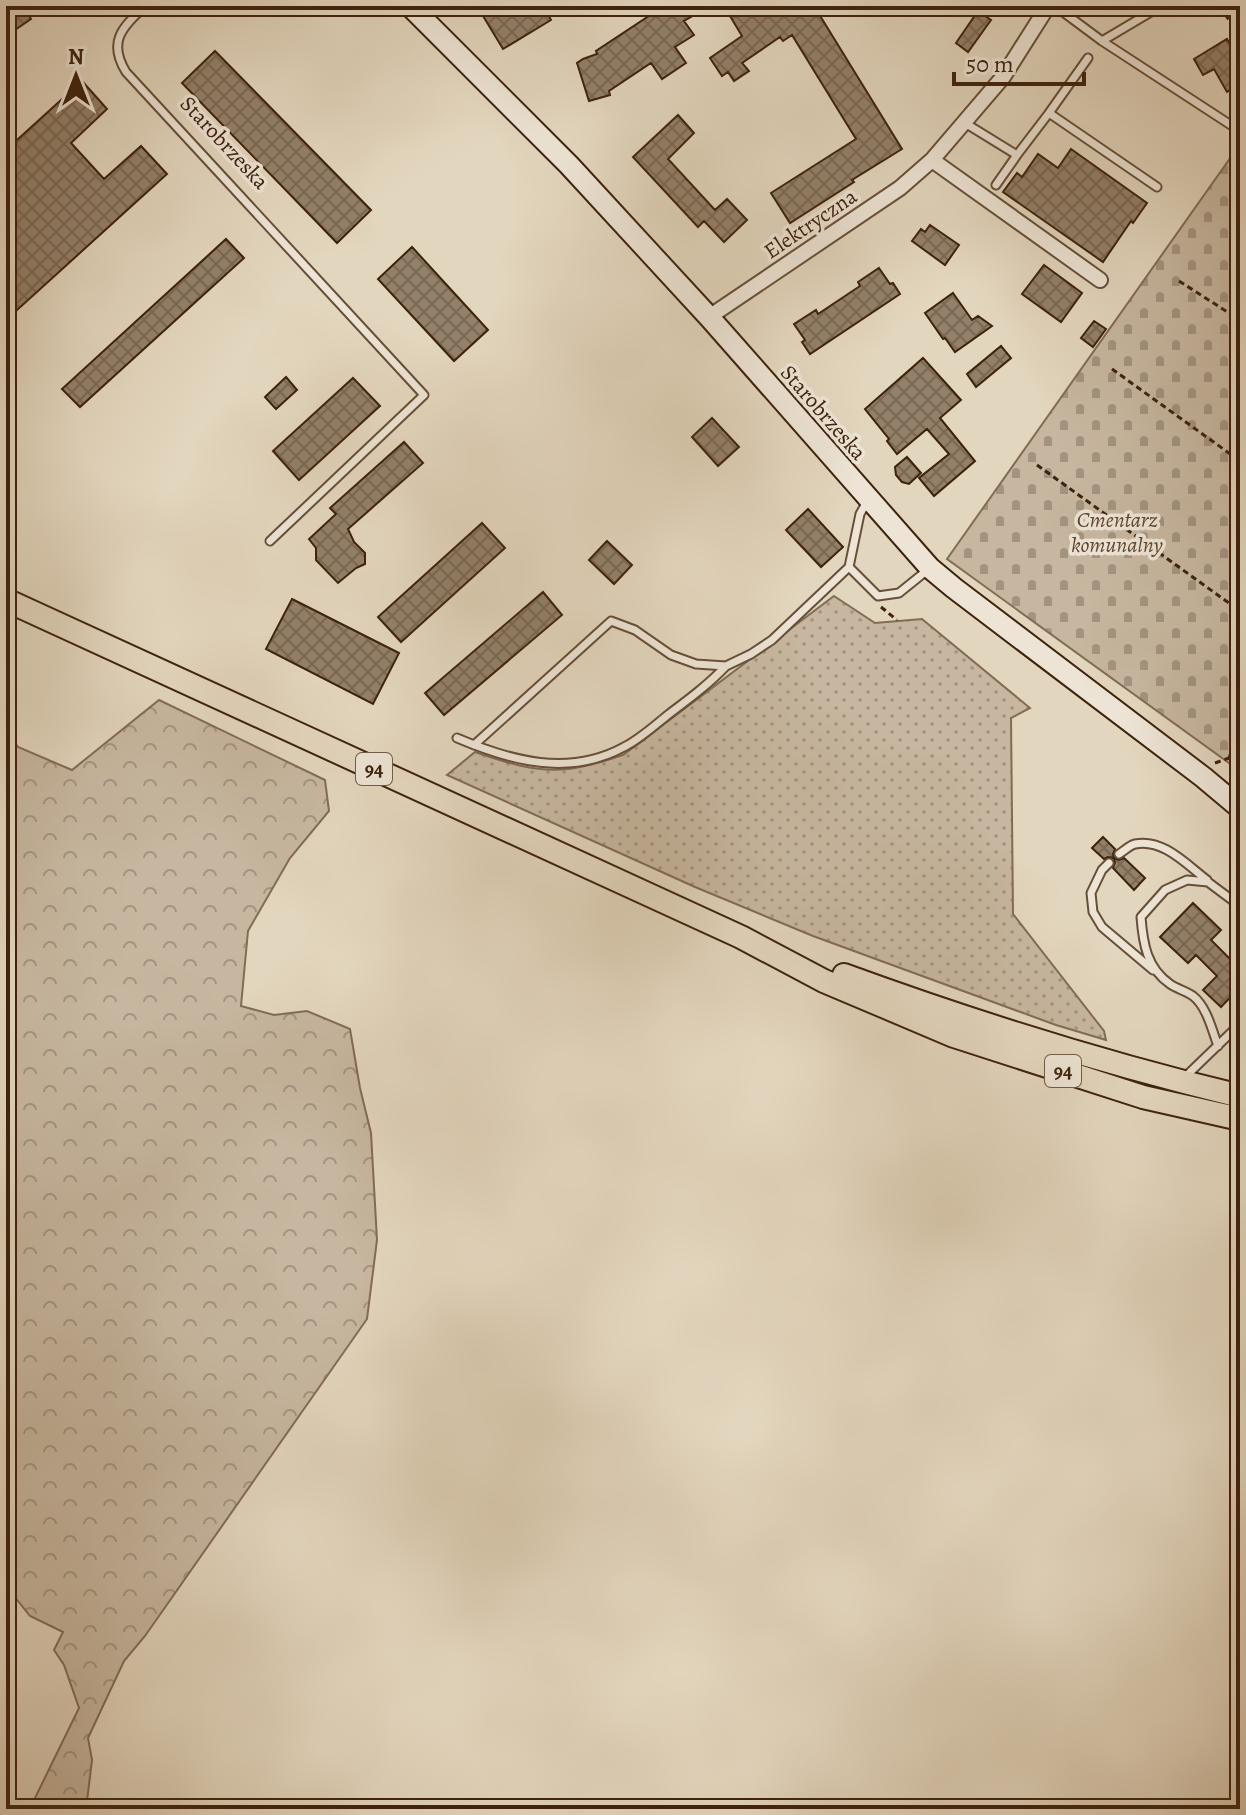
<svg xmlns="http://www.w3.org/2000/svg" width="1246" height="1815" viewBox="0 0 1246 1815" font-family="Alegreya,serif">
<defs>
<pattern id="grass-dots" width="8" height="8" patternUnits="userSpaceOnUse" patternTransform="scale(2)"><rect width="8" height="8" fill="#c7b7a0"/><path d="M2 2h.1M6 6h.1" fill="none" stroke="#a39481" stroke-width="1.8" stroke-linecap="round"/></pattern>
<pattern id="forest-crowns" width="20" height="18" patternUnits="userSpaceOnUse" patternTransform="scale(2)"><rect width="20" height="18" fill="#c7b7a0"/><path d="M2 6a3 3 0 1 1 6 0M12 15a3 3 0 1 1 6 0" fill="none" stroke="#a39481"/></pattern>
<pattern id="cemetery-stones" width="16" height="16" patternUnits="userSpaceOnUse" patternTransform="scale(2)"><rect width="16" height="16" fill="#c7b7a0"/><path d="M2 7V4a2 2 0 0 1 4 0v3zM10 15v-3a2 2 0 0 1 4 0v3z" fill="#a39481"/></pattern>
<pattern id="building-cross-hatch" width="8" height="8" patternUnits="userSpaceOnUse" patternTransform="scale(2)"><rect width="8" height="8" fill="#938069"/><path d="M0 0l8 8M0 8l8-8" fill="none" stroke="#796855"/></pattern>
</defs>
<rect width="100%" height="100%" fill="#e3d6be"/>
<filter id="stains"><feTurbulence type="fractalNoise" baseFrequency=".0025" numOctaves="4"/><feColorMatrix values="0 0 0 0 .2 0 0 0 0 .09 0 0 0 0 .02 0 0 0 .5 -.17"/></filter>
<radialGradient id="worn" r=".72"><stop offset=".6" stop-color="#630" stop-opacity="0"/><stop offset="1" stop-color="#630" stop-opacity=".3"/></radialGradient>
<path fill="url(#grass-dots)" stroke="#826c56" stroke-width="2" d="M 834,596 L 875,623 L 922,619 L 1030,708 L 1011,718 L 1013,914 L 1104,1031 L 1106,1040 L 1056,1025 L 813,936 L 695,887 L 447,775 L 475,752 C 504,762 536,773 568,769 C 587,767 605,761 623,755 Z"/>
<path fill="url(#forest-crowns)" stroke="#826c56" stroke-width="2" d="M 159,700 L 325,780 L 329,811 L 290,858 L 248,931 L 241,1006 L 274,1015 L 307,1011 L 350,1029 L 360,1088 L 371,1133 L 377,1240 L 367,1319 L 145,1636 L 124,1661 L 88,1738 L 92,1760 L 86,1809 L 32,1809 L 34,1800 L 79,1708 L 64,1665 L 54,1650 L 63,1632 L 30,1616 L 6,1586 L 6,730 L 18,747 L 72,770 Z"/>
<path fill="url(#cemetery-stones)" stroke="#826c56" stroke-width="2" d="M 1238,147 L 1240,149 L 1240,771 L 947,559 Z"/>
<path fill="url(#building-cross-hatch)" stroke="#3d220c" stroke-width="2" d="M 6,6 L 23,6 L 31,19 L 6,36 Z
M 477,6 L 543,6 L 551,20 L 503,49 Z
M 664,6 L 710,6 L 684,21 L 694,35 L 675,47 L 686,63 L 662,79 L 651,63 L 609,91 L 610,95 L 589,101 L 577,63 L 583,59 L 597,54 L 596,51 Z
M 724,6 L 814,6 L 902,149 L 852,180 L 854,182 L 790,223 L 771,193 L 856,139 L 792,35 L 783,41 L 780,37 L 742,63 L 749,71 L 734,81 L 728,72 L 722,76 L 710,58 L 742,36 Z
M 978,11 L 991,20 L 968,52 L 956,43 Z
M 1227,39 L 1240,61 L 1240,85 L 1227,92 L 1214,69 L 1203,75 L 1194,59 Z
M 215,51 L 371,210 L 337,243 L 182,83 Z
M 82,81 L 107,109 L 71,143 L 104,179 L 141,146 L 167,174 L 6,320 L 6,150 Z
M 678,115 L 694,133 L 668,159 L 715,210 L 727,199 L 747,220 L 724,242 L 704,221 L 698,227 L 633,157 Z
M 1071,149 L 1147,203 L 1133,223 L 1131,221 L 1103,262 L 1003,192 L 1017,173 L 1022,177 L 1038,154 L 1058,168 Z
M 930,225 L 959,245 L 945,265 L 912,241 L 921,229 L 925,232 Z
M 226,239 L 244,258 L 80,407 L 62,389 Z
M 412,247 L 488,330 L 454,361 L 378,279 Z
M 1044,265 L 1082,293 L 1061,322 L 1022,294 Z
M 879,268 L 890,284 L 893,283 L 900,294 L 810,354 L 802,342 L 805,340 L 794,324 L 816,310 L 818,314 L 860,286 L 858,282 Z
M 953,293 L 972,320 L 978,316 L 992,326 L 955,352 L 945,338 L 943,339 L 925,313 Z
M 1094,321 L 1106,329 L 1093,347 L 1081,338 Z
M 1001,346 L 1011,358 L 976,387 L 967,374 Z
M 923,358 L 961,400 L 940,418 L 975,461 L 934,496 L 919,478 L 949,454 L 927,429 L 897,454 L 887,441 L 889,439 L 865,409 Z
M 286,377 L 297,390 L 276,409 L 265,397 Z
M 353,378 L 380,406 L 299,480 L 273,451 Z
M 712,418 L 739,447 L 718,466 L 692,437 Z
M 404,442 L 423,463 L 348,529 L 354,542 L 365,553 L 365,564 L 356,568 L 338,583 L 316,560 L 316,548 L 309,539 L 336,514 L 330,508 Z
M 907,457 L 921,473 L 909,484 L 902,482 L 896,475 L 895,467 Z
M 808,509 L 843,547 L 821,567 L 786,530 Z
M 482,523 L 505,548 L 401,642 L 378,617 Z
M 607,541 L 632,565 L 614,584 L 589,560 Z
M 543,592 L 562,615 L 444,715 L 425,693 Z
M 292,599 L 399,653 L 373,704 L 266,649 Z
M 1103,837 L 1115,849 L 1113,854 L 1114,858 L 1119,860 L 1124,858 L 1145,878 L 1134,890 L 1113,868 L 1115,862 L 1113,858 L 1108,857 L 1104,859 L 1092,848 Z
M 1193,903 L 1221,930 L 1211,940 L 1231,960 L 1240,951 L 1240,987 L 1221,1007 L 1203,990 L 1217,976 L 1196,955 L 1188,963 L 1160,937 Z"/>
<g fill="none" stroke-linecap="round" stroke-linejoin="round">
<defs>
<path id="lane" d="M 145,6 C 123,27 107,41 126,72 L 424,395 L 270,541
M 1055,6 L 1102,41 L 1240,131
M 1102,41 L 1161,6
M 1049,113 L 1088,58
M 965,123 L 1017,155 L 1049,113 L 1157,187
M 996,185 L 1017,155
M 868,500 L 860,514 L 849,567 L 878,596 L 899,593 L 930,568
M 457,738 C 511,761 569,777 624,747 C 640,739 655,725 669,714 C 689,699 709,684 726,666
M 474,745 L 611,621 L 635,630 L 671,655 L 696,664 L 726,666 L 751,654 L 772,640 L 849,567
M 1119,854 C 1124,851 1130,845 1135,844 C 1163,838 1187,865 1207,880
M 1109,863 L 1102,870 L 1091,893 L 1093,912 L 1102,927 L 1153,970
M 1218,1046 C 1212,1030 1207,1007 1193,996 C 1186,991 1177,989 1170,984 C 1147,968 1143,944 1141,917 L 1165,890 L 1187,880 L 1208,882 L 1240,906
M 1184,1078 L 1240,1024"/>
<path id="street" d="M 932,160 L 1100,280
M 709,317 L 900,188 L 932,160 L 1003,77 L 1048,6"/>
<path id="secondary" d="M 410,6 L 569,165 L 709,317 L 930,568 L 954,588 L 1203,777 L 1240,808"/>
<path id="primary" d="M 6,600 L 741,937 L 824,981 L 954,1036 L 1143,1097 L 1240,1119
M 844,975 C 973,1022 1106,1064 1240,1096"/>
</defs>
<use href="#lane" stroke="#664f38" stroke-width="11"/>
<use href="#street" stroke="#664f38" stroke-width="18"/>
<use href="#secondary" stroke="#3d220c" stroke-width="24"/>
<use href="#primary" stroke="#3d220c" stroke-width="26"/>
<path stroke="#3d220c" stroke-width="3" stroke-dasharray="6 4" stroke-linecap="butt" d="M 1220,6 L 1240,38
M 1179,281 L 1240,320
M 1112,369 L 1240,461
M 1037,465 L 1240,611
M 881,607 L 897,620
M 1240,737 L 1234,745 L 1229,758 L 1240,754
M 1215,763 L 1229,758 L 1236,764 L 1240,764"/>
<use href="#lane" stroke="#ede4d5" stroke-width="7"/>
<use href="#street" stroke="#ede4d5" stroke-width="14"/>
<use href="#secondary" stroke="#ede4d5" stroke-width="20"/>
<use href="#primary" stroke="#e3d6be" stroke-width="22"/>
</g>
<g text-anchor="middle" stroke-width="7" stroke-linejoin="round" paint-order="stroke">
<g fill="#ede4d5" stroke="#725c48" stroke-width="2">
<rect x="356" y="753" width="36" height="32" rx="6"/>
<rect x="1045" y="1055" width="36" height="32" rx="6"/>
</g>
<g font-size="20" font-weight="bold" fill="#3d220c">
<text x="374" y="776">94</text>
<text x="1063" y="1078">94</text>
</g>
<g font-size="22" fill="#3d220c" stroke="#ede4d5">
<text transform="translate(225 142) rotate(47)" y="8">Starobrzeska</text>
<text transform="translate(810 223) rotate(-34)" y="8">Elektryczna</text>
<text transform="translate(824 412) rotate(49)" y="8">Starobrzeska</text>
</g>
<g font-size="22" font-style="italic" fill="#604731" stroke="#ede4d5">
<text x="1117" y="527">Cmentarz<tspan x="1117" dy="25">komunalny</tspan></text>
</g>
</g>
<rect width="1246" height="1815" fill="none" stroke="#e3d6be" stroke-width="32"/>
<rect x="8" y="8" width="1230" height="1799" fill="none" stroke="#3d220c" stroke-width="4"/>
<rect x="16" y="16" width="1214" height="1783" fill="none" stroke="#3d220c" stroke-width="2"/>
<g transform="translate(76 76)" stroke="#ede4d5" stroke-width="6" paint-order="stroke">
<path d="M0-6L14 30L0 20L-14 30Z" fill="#3d220c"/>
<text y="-12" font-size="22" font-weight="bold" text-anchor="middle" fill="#3d220c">N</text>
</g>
<path d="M954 72v12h130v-12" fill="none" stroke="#3d220c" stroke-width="4"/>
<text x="966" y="72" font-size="24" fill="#3d220c" stroke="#ede4d5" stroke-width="6" paint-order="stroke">50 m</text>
<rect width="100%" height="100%" filter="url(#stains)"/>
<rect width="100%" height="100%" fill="url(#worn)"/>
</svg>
